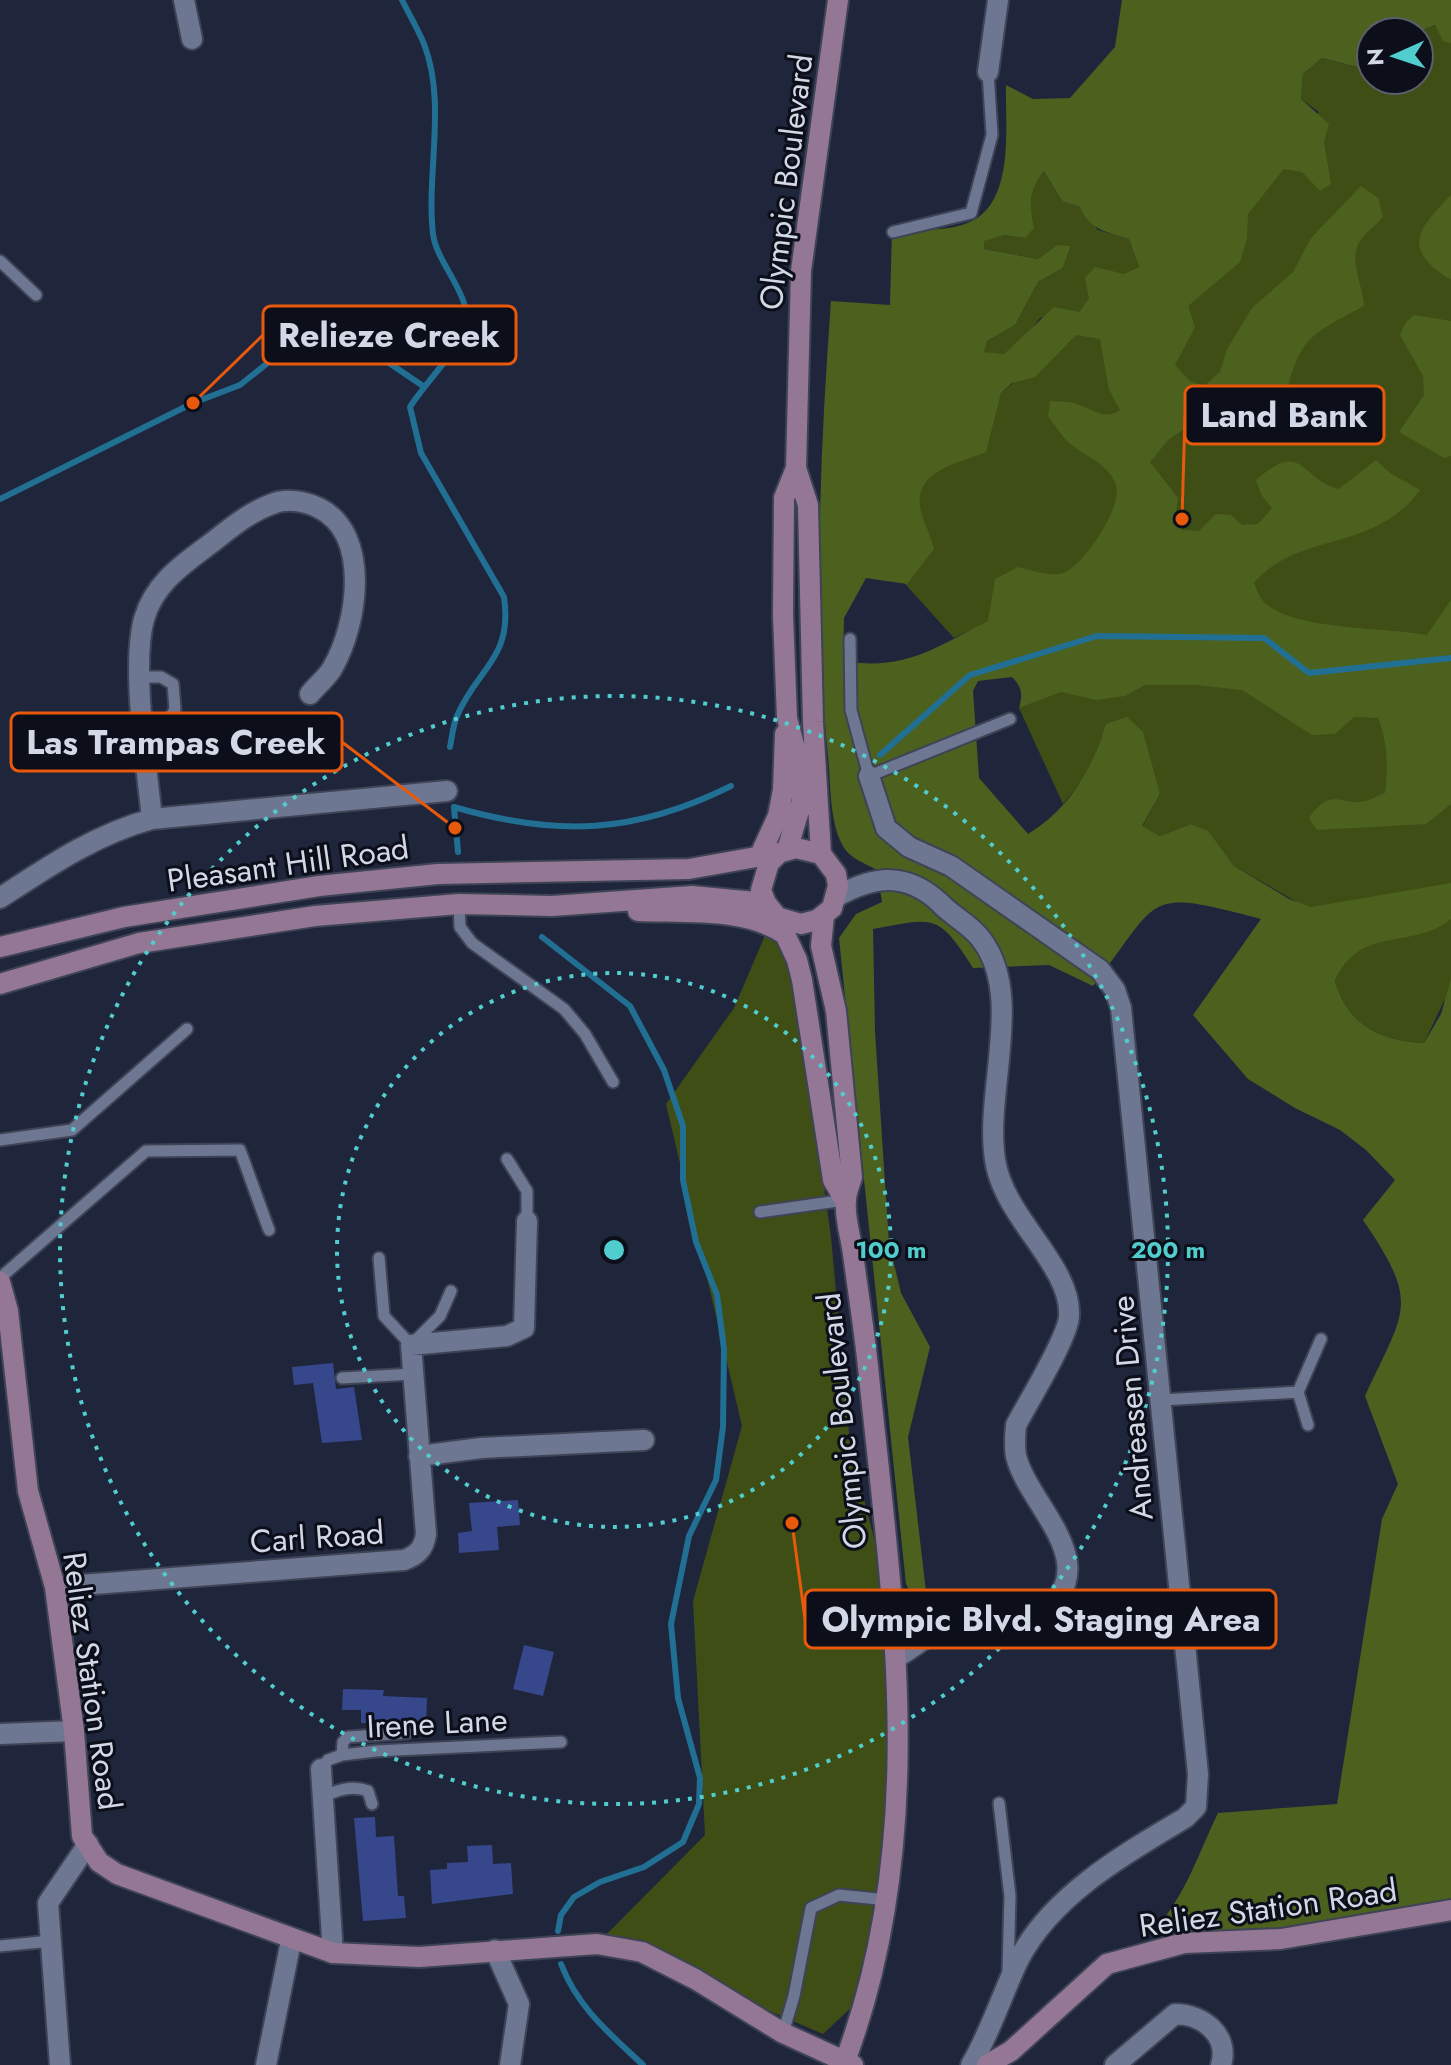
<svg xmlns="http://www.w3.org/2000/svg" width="1451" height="2065" viewBox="0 0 1451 2065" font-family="Jost,sans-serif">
<rect width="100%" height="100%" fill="#1f263c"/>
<path fill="#3e4e15" d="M 1436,25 L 1441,36 L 1451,26 L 1451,1006 L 1444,1001 L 1424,1043 C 1380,1041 1348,1025 1335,981 L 1344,960 L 1370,944 L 1234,866 L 1207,831 L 1191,824 L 1160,836 L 1142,827 L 1160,794 L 1102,736 L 1088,774 L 1063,804 L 1019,708 L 1051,695 L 969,631 L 954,638 L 898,576 L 928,463 L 999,400 L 1001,393 L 1092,317 L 1251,209 L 1284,169 L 1319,112 L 1301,99 L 1303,74 L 1322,58 L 1356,67 L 1371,56 L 1371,80 L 1419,80 L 1419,32 L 1394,32 L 1423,30 Z
M 1044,171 L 1062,201 L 1080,207 L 1098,230 L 1129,239 L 1139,267 L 1089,298 L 1079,312 L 1040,318 L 1024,338 L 1003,355 L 983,352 L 987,341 L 1015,325 L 1038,282 L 1063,268 L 1071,247 L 1057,245 L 1038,259 L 984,249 L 984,240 L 1004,235 L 1025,238 L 1032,186 Z
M 766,933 L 776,939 L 788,962 L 799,1006 L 831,1237 L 850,1444 L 894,1617 L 900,1736 L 869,1991 L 823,2034 L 695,1979 L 597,1944 L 705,1835 L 693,1601 L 742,1426 L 666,1104 L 734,1008 Z"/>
<path fill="#4d611f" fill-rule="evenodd" d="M 1122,0 L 1451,0 L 1451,43 L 1443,41 L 1435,25 L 1423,30 L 1371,32 L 1371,56 L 1357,67 L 1322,58 L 1303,74 L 1301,99 L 1329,124 L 1324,142 L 1331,184 L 1320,191 L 1302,172 L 1284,169 L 1248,214 L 1247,239 L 1240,262 L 1188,306 L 1195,327 L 1175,365 L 1190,381 L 1204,386 L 1220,372 L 1227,349 L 1252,308 L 1293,272 L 1311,238 L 1361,186 L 1378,198 L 1383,217 C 1376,225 1360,237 1357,247 C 1351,266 1363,286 1364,306 C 1311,335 1300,335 1285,399 L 1243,415 L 1199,419 L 1169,439 L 1150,462 L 1178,498 L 1176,512 L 1182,530 L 1199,531 L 1216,514 L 1231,515 L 1242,525 L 1258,524 L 1272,508 L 1262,496 L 1256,480 C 1304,438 1299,479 1339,489 L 1376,460 L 1390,473 L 1420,490 C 1373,554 1299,530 1254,583 C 1256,588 1259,596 1262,600 C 1289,631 1388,627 1427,635 L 1451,600 L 1451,804 L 1426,824 L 1317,830 L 1309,818 C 1332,785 1341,807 1366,801 C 1372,799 1379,795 1385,793 C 1388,767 1388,743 1378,718 L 1354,717 L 1335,734 L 1312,735 L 1242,690 L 1196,685 L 1145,685 L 1125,696 L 1096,700 L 1061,692 L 1019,708 C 1023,694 1022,687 1012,677 L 978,681 L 973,691 L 979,778 L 1028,834 C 1069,809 1092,770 1106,724 L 1127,717 L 1143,732 L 1160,794 L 1142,826 L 1160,836 L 1191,824 L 1208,831 L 1234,866 L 1289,899 L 1311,907 L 1451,883 L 1451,919 C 1411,951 1360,924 1335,981 C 1348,1025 1380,1041 1424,1043 L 1441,1014 L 1451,979 L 1451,1902 L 1388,1920 L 1163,1937 L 1155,1929 C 1185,1897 1199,1852 1218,1813 L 1337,1804 L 1382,1519 L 1398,1484 L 1365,1396 C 1405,1309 1421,1305 1363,1220 L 1395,1180 L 1366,1150 L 1340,1130 L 1295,1108 L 1248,1079 L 1193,1015 L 1261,919 C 1142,888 1163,896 1093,986 L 1049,965 L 973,968 C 938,912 934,918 873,929 L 875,1032 L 889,1243 L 901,1293 L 930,1347 L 908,1437 L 928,1609 L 918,1606 L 906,1584 L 839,938 L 856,914 L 882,902 L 877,870 C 865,863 850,859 843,846 C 829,821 831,784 828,756 C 813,606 820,452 831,301 L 890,305 L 892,230 C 915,229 942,232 965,224 C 1016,207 1005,127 1006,85 L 1033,99 L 1070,98 L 1115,47 ZM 1044,171 L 1062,201 L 1080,207 C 1090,230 1106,232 1129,239 L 1139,267 L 1124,274 L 1095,267 L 1085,278 L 1089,298 L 1079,312 L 1054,307 L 1004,354 L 984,352 L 987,341 L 1015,325 L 1038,282 L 1063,268 L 1071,246 L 1057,245 L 1038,259 L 984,249 L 984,241 L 1004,235 L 1025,238 L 1034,228 C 1029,204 1028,191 1044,171 ZM 1076,335 L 1100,339 L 1109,390 L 1120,410 C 1104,421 1092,409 1077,404 C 1069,401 1059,402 1050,401 L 1048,416 C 1054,424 1060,433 1067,441 C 1081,455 1109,463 1116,485 C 1123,507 1085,562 1066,572 C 1051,578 1032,570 1018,567 L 995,579 L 988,621 C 935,648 905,671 843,661 L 844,618 L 866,578 L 907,584 L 934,549 C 931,535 922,520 920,507 C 915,469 961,463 986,452 L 1001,393 L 1012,383 L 1035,377 Z
M 1451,195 L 1451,280 C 1401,249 1417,230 1451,195 Z
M 1414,315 L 1451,321 L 1451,456 L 1444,458 L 1399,432 L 1424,395 L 1423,376 L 1400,335 L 1406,322 Z"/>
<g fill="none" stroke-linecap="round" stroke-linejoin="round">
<path stroke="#226f94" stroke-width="6" d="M 402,0 C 409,14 418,29 424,44 C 447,103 426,173 433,234 C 437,266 477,299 464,332 C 455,353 424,385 410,407 L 421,453 L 504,597 C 513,659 477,668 457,716 C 453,725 452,737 450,747
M 0,499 L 193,403 L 240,385 L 279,354 L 318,341 L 364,346 L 423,386
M 880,755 L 970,675 L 1097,636 L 1264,638 L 1309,673 L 1451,658
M 458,852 L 454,807 C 557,837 635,834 731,786
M 542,937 L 630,1006 L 664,1070 L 683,1126 L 683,1180 L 696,1242 L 717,1295 L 724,1349 L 723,1427 L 716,1480 L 689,1536 L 671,1624 L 678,1698 L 700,1778 L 699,1804 L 683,1842 L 644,1867 L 600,1882 L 574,1897 L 561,1915 L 558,1931
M 561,1964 C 578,2008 609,2033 643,2065"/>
</g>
<path fill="#37478c" d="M 333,1363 L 336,1389 L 354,1387 L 362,1440 L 322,1443 L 313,1383 L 294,1385 L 292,1367 Z
M 518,1500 L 520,1525 L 497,1527 L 499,1550 L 459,1553 L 458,1533 L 472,1531 L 469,1503 Z
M 524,1645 L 554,1652 L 543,1696 L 513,1689 Z
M 343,1689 L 384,1690 L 383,1696 L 427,1698 L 426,1725 L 361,1723 L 361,1710 L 342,1710 Z
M 375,1817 L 376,1837 L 394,1836 L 398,1896 L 404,1896 L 406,1918 L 363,1921 L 354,1818 Z
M 492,1845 L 493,1864 L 511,1863 L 513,1894 L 432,1904 L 430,1870 L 447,1869 L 447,1863 L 468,1862 L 467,1846 Z"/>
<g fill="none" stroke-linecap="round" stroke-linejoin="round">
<defs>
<path id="lane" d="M 893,232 L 971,213 L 992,135 L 988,72
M 0,261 L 36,295
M 850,639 L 851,710 L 869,776 L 1010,719
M 142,677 L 161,677 L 173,684 L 175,709 L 166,726 L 144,731
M 459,904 L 460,927 L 472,943 L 564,1009 L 585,1034 L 613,1082
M 0,1140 L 72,1130 L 187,1029
M 507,1159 L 527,1191 L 527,1221
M 760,1212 L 845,1200
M 379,1258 L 384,1316 L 411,1345 L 440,1316 L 451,1291
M 0,1278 L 146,1151 L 240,1150 L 269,1230
M 342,1378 L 413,1374
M 1162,1400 L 1298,1392
M 1308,1425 L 1298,1392 L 1321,1339
M 342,1755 L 343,1742 L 348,1737 L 407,1733
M 321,1769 L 328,1760 L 342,1755 L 376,1751 L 561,1742
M 323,1797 C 337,1790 352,1785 368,1791 L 372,1804
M 999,1803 L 1010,1896 L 1008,1971
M 0,1946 L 51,1941
M 783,2033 L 794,1996 L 811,1908 L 839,1895 L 887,1900"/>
<path id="street" d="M 184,0 L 192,39
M 988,72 L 998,0
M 869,776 L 886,828 L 909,847 L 951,866 L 1100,970 L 1115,990 L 1121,1008 L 1198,1774 L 1196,1807 L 1185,1818 C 1126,1853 1052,1895 1019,1959 C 1002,1994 991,2031 971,2065
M 152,819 C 147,768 131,667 144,619 C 154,585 179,567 206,547 C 226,532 247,513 272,504 C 286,498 305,501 319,508 C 371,534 358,623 333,667 C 328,677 317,685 310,694
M 836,897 C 875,875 907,872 940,903 C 952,916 971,925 981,939 C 1026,997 982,1096 996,1165 C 1007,1220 1072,1267 1069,1316 C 1068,1338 1028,1402 1016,1425 C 1015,1435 1014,1445 1016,1456 C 1029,1509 1116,1570 1030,1621 C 1005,1635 941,1628 927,1637 C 918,1643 908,1651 897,1657
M 0,898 C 49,866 96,834 152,819 L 447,791
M 419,1456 L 481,1448 L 644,1440
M 55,1587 L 404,1560 C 418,1555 424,1548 426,1534 L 411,1345 L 507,1336 L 524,1328 L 527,1221
M 894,1617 L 928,1636
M 0,1734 L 74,1731
M 321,1769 L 333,1953
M 495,1950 L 519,2004 L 510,2065
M 60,2065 L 48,1903 L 88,1844
M 266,2065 L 291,1941
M 1115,2065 L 1175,2014 C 1202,2014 1230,2035 1221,2065"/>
<path id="secondary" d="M 787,850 L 802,801 L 798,760 L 787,718 L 783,615 L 784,498 L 796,468
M 821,854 L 796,848 L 779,853 L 769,863 L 761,890 L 766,903 L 777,917 L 801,924 L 817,920 L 832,908 L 838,886 L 836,874 L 821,854 L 813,722 L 808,505 L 796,468 L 801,271 L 838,0
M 760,855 L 778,816 L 783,790 L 785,734
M 638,911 C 684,913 746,907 786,935
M 824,916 L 821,946 L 836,1011 L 852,1177 C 850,1184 846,1193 846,1200 C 844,1217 851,1237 853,1254 C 859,1298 866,1342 870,1386 C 894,1614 928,1840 845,2061
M 777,917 L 797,960 L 802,980 L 833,1180 L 845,1200
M 0,947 L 124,917 L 319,886 L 438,874 L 689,869 L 779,853
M 0,984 L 139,943 L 315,916 L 459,904 L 552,906 L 692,896 L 766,903
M 0,1282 L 8,1311 L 28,1491 L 55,1587 L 74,1731 L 82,1836 L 99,1862 L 117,1874 L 333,1953 L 419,1957 L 597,1944 L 642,1952 L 695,1979 L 783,2033 L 853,2065
M 987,2065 L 1011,2051 L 1107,1964 L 1184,1943 L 1281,1939 L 1451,1910"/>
</defs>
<use href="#lane" stroke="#3e4355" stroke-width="15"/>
<use href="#street" stroke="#3e4355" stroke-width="24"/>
<use href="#secondary" stroke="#3e4355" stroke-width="24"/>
<use href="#lane" stroke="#6e7792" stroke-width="11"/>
<use href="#street" stroke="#6e7792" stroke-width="20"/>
<use href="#secondary" stroke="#947794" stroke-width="20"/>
</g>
<g fill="none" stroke="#52cdce" stroke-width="4" stroke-dasharray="4 8">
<circle cx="614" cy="1250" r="277"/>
<circle cx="614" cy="1250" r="554"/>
</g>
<g text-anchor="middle" stroke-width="6" stroke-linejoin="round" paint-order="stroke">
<g font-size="32" fill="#d3d8e7" stroke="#0c0f19">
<text transform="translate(786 182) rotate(-83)" y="11">Olympic Boulevard</text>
<text transform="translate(288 864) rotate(-8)" y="11">Pleasant Hill Road</text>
<text transform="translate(1132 1408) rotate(-95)" y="11">Andreasen Drive</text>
<text transform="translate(842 1421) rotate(-96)" y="11">Olympic Boulevard</text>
<text transform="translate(317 1537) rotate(-4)" y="11">Carl Road</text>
<text transform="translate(92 1681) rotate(82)" y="11">Reliez Station Road</text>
<text transform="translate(437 1723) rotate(-3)" y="11">Irene Lane</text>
<text transform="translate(1268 1908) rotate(-8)" y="11">Reliez Station Road</text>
</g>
</g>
<circle cx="614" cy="1250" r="12" fill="#52cdce" stroke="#0c0f19" stroke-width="4"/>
<g font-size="24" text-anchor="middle" font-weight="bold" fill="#52cdce" stroke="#0c0f19" stroke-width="6" stroke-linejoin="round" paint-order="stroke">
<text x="891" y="1258">100 m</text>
<text x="1168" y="1258">200 m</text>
</g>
<path fill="none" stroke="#e8590c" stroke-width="3" d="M193 403L263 335M1182 519L1185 415M455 828L342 742M792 1523L805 1619"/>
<g fill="#e8590c" stroke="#0c0f19" stroke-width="3">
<circle cx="193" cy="403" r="8"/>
<circle cx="1182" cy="519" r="8"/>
<circle cx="455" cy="828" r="8"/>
<circle cx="792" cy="1523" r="8"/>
</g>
<g fill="#0c0f19" stroke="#e8590c" stroke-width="3">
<rect x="263" y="306" width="253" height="58" rx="8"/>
<rect x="1185" y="386" width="199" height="58" rx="8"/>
<rect x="11" y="713" width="331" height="58" rx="8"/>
<rect x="805" y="1590" width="471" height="58" rx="8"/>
</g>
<g font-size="34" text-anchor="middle" font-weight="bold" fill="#d3d8e7">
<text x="389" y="347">Relieze Creek</text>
<text x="1284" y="427">Land Bank</text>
<text x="176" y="754">Las Trampas Creek</text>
<text x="1041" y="1631">Olympic Blvd. Staging Area</text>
</g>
<g transform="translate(1395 56) rotate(267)"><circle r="38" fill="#0c0f19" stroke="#5c5f6b" stroke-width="2"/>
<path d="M0-6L14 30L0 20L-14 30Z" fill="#52cdce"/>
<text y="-12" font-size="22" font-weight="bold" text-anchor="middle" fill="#d3d8e7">N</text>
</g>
</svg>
